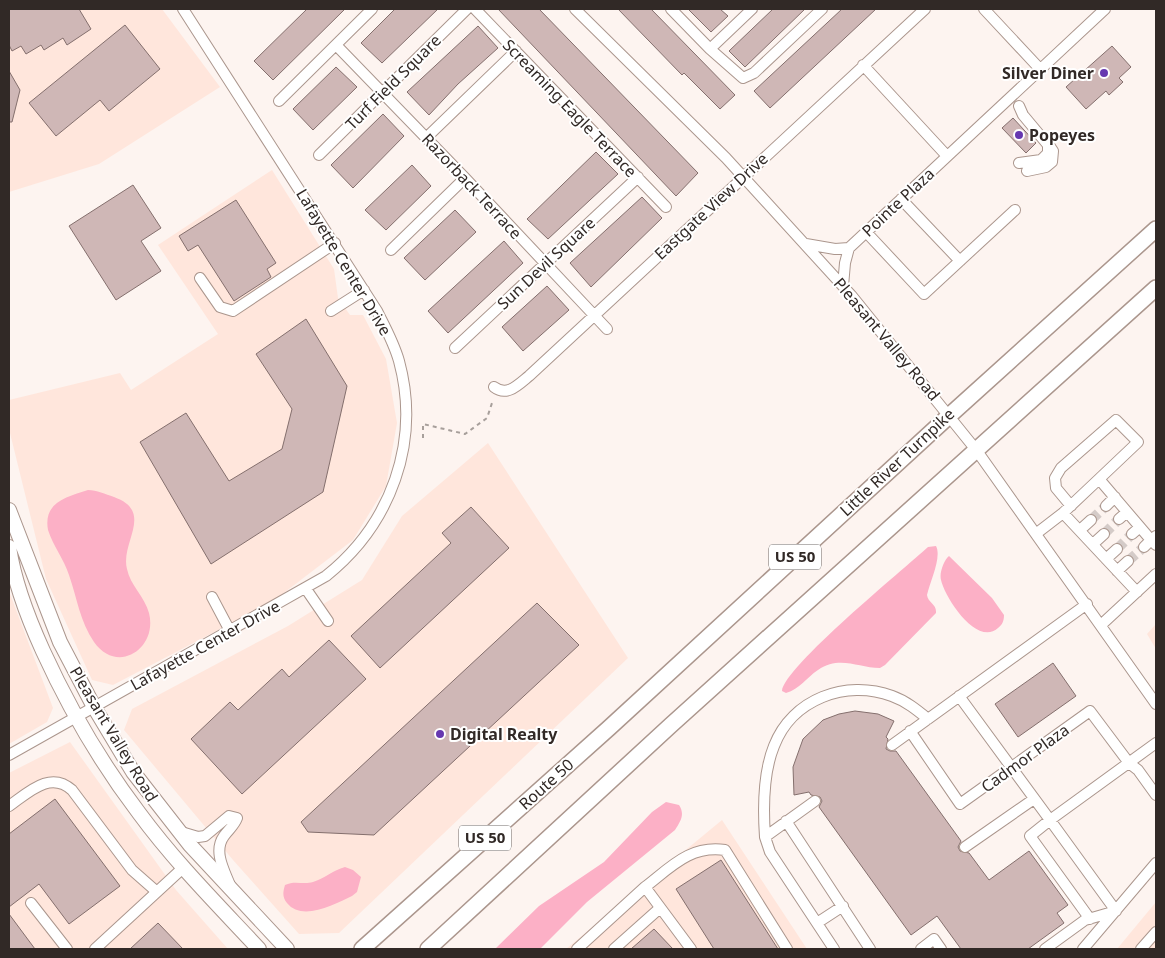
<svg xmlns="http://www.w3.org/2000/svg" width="1165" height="958" viewBox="0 0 1165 958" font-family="'Noto Sans',sans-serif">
<rect width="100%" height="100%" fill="#fdf4f0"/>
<path fill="#ffe6dc" d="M 9,9 L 162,9 L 220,87 L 99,164 L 9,192 Z
M 272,170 L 334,269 L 338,298 L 350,315 L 363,315 L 386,359 L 397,423 L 386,486 L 353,540 L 272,602 L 113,685 L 92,680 L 46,579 L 9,429 L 9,400 L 120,373 L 131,390 L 218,334 L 158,245 Z
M 488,443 L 628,658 L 339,933 L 299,934 L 233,860 L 124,730 L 132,709 L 288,626 L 362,580 L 402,516 Z
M 9,591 L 53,708 L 47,722 L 9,744 Z
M 1156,624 L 1156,649 L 1147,634 Z
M 70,742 L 176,890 L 228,949 L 9,949 L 9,773 Z
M 722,820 L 807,949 L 566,949 Z
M 1156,902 L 1156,949 L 1117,949 Z"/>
<path fill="#fcb0c6" d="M 88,490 C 97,490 105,494 114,497 C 155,512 120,542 127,569 C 130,585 145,597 149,613 C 158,649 117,675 94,642 C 80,622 77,598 69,575 C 64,559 53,546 48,530 C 43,502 67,497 88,490 Z
M 936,546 C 942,557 930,582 927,595 C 928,603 937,604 936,613 L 885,665 L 880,668 C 858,668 840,655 818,670 C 806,678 800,689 786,693 L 782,691 C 784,667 904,569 928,547 Z
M 949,556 L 992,598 L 1004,615 C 1004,621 1002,625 998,628 C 977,647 945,598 941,580 C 939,573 944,560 949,556 Z
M 666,802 L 679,805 C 685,814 681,821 675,830 L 587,902 L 540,949 L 495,949 L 539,906 L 604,862 L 652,812 Z
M 345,867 L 353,870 L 361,877 L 357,892 L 352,896 C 335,904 302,922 287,903 C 282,897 283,892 285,885 C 295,880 303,885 313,882 C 324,879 333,870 345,867 Z"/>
<path fill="#cfb7b6" stroke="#846f6d" d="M 9,9 L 79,9 L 91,29 L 67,45 L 63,38 L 44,50 L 41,45 L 26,54 L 21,46 L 12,51 L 9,45 Z
M 307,9 L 345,9 L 273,80 L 254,61 Z
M 395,9 L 438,9 L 382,63 L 361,43 Z
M 498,9 L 539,9 L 698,173 L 676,196 Z
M 618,9 L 651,9 L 735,95 L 720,109 L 684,73 L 682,75 Z
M 688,9 L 720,9 L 728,16 L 711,32 Z
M 773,9 L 805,9 L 745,67 L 729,51 Z
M 842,9 L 876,9 L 770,108 L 754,91 Z
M 125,25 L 160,69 L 109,111 L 100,100 L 56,136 L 29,103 Z
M 478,26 L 498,48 L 458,84 L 429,115 L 407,92 Z
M 1112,46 L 1131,67 L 1119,78 L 1123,82 L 1109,95 L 1106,91 L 1086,109 L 1066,87 Z
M 336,67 L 357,87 L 313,130 L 293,109 Z
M 9,71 L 20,90 L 12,122 L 9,122 Z
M 383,114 L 404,136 L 353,188 L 331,165 Z
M 1013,118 L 1036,143 L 1026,153 L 1002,128 Z
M 596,152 L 618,174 L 548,239 L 527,219 Z
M 412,165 L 431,186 L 386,230 L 365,210 Z
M 133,185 L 161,228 L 141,241 L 161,271 L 116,300 L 69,226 Z
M 642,197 L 662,218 L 591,287 L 570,263 Z
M 236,200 L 276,263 L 267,269 L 271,277 L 234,301 L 198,245 L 188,251 L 179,236 Z
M 455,210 L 476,232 L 425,280 L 404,258 Z
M 504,241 L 523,263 L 448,333 L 428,311 Z
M 547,286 L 569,310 L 523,351 L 502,327 Z
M 306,319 L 347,386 L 323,492 L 211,564 L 140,442 L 186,413 L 229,481 L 282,449 L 292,409 L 256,354 Z
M 471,507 L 509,548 L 380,668 L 351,636 L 451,543 L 442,533 Z
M 537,603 L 579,645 L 374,835 L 308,832 L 301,822 Z
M 329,640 L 366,679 L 242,794 L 191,739 L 230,702 L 238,710 L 282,669 L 289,677 Z
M 1053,663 L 1076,696 L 1018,737 L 995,704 Z
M 855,711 L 878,714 L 894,721 L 886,737 L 888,739 L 886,749 L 890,751 L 896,751 L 961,841 L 958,847 L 960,851 L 969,853 L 989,880 L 1029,851 L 1068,905 L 1057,913 L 1064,923 L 1028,949 L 961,949 L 937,916 L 911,935 L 819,807 L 822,801 L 820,797 L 811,795 L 809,792 L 794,795 L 793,767 L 803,739 L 823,720 L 839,714 Z
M 55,799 L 120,886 L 69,924 L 39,884 L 9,907 L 9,834 Z
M 721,860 L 778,949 L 714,949 L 676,889 Z
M 9,914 L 35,949 L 9,949 Z
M 158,923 L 183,949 L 130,949 Z
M 654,929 L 673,949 L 631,949 Z"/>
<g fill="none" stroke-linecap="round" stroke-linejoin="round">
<path stroke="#d4cbc8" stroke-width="10" stroke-dasharray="10 5" stroke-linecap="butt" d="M 1091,520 L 1106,506
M 1104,534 L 1119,519
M 1117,549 L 1132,534
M 1128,561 L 1144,547"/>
<defs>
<path id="minor" d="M 475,9 L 666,207
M 575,9 L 726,158 L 851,295 L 977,451 L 1156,704
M 671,9 L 710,49 L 743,78 L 754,73 L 822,9
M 984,9 L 1040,69
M 336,45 L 465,178 L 607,329
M 710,49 L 752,9
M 863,65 L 947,156
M 279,101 L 372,9
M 427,137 L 516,51
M 319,155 L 467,9
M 1019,163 L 1041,160 L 1048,153 L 1048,145 L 1023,115 L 1019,106
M 1027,171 L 1046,167 L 1052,162 L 1053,151 L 1049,145
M 901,199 L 960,261
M 866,232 L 924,294 L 1015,210
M 806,244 L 835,249 L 849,248
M 391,250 L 465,178
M 200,278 L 220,307 L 233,311 L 335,243
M 843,286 L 845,263 L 849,248 L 1105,9
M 331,311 L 364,290
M 455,348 L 638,177
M 494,387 C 507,397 518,385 529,376 L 925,9
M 1071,506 L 1056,488 L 1055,478 L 1061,468 L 1116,420 L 1138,442 L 1099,479 L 1151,540 L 1156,536
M 1106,506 L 1115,497
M 1063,513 L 1137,592
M 1119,519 L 1127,512
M 1080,530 L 1091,520
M 1037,533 L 1063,513 L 1099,479
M 1132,534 L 1140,527
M 1093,544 L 1104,534
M 1144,547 L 1151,540 L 1156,545
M 1106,559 L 1117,549
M 1117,571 L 1128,561
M 306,589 L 328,621
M 212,597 L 230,631
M 1101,625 L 1156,574
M 959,696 L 1050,820 L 1156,743
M 910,731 L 960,804 L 1090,711 L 1129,763 L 1138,770 L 1156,795
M 892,745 L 1087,604
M 9,755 L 326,576 C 391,524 421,442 399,361 C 394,343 385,327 377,311 L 183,9
M 815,801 L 765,837 C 763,808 763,773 774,746 C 792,699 846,679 892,696 C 906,701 917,710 928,719
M 9,806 C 28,793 50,770 72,790 L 132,870 L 157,892
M 786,821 L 870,949
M 178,831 L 198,837 L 205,836 L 229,816 L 237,818 C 234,826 229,829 224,836 C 213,851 224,870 230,885
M 765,837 L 770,852 L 834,949
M 965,847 L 1034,799
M 645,887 C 671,867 690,845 725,850 L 787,949
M 31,903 L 67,949
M 817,923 L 843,906
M 95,949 L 184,867
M 577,949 L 645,887 L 691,949
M 614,949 L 660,908
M 921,949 L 934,939 L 941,949
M 1045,949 L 1085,920 L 1116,911 L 1050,820 L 1030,836 L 1090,919
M 1083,949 L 1156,863
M 1141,949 L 1156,932"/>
<path id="major" d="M 9,510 L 60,642 L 94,707 L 133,772 L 190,845 L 287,949
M 9,547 C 14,582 28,618 43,651 C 69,708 101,763 139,813 C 175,862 218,905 259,949"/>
<path id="highway" d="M 362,949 L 609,728 L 950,415 L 1156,229
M 428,949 L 671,725 L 1156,288"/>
</defs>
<use href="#minor" stroke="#ab968d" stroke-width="12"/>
<use href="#major" stroke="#ab968d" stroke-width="16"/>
<use href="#highway" stroke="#ab968d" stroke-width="18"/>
<path stroke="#a79f9b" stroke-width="2" stroke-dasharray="4 4" stroke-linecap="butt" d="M 423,438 L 423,424 L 465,434 L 487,418 L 493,400"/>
<use href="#minor" stroke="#fff" stroke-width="10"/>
<use href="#major" stroke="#fff" stroke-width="14"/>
<use href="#highway" stroke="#fff" stroke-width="15"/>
</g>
<g fill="#6638b0" stroke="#fff" stroke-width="2">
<circle cx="1104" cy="73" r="5"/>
<circle cx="1019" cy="135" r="5"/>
<circle cx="440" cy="734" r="5"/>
</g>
<g text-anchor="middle" stroke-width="4" stroke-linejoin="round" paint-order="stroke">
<g fill="#fff" stroke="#6f6967" stroke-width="1">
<rect x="769" y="544.5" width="52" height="25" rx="4"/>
<rect x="459" y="825.5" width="52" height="25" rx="4"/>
</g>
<g font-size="15" font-weight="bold" fill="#312926">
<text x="795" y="562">US 50</text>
<text x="485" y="843">US 50</text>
</g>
<g font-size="16" font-weight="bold" fill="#312926" stroke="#fff" text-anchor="start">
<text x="1094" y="79" text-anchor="end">Silver Diner</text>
<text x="1029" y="141">Popeyes</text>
<text x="450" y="740">Digital Realty</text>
</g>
<g font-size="16" fill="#312926" stroke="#fff">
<text transform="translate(393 82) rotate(-45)" y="6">Turf Field Square</text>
<text transform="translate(570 108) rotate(46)" y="6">Screaming Eagle Terrace</text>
<text transform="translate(472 186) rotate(47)" y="6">Razorback Terrace</text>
<text transform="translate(898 202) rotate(-43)" y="6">Pointe Plaza</text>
<text transform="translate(711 206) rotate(-43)" y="6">Eastgate View Drive</text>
<text transform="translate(344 262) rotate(59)" y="6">Lafayette Center Drive</text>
<text transform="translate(546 263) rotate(-43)" y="6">Sun Devil Square</text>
<text transform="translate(887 339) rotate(50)" y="6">Pleasant Valley Road</text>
<text transform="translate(897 462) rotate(-43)" y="6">Little River Turnpike</text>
<text transform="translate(205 645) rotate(-29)" y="6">Lafayette Center Drive</text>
<text transform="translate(114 734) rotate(59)" y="6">Pleasant Valley Road</text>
<text transform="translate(1025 758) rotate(-36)" y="6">Cadmor Plaza</text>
<text transform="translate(546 784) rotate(-42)" y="6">Route 50</text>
</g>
</g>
<rect width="1165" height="958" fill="none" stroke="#312926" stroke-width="20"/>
</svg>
